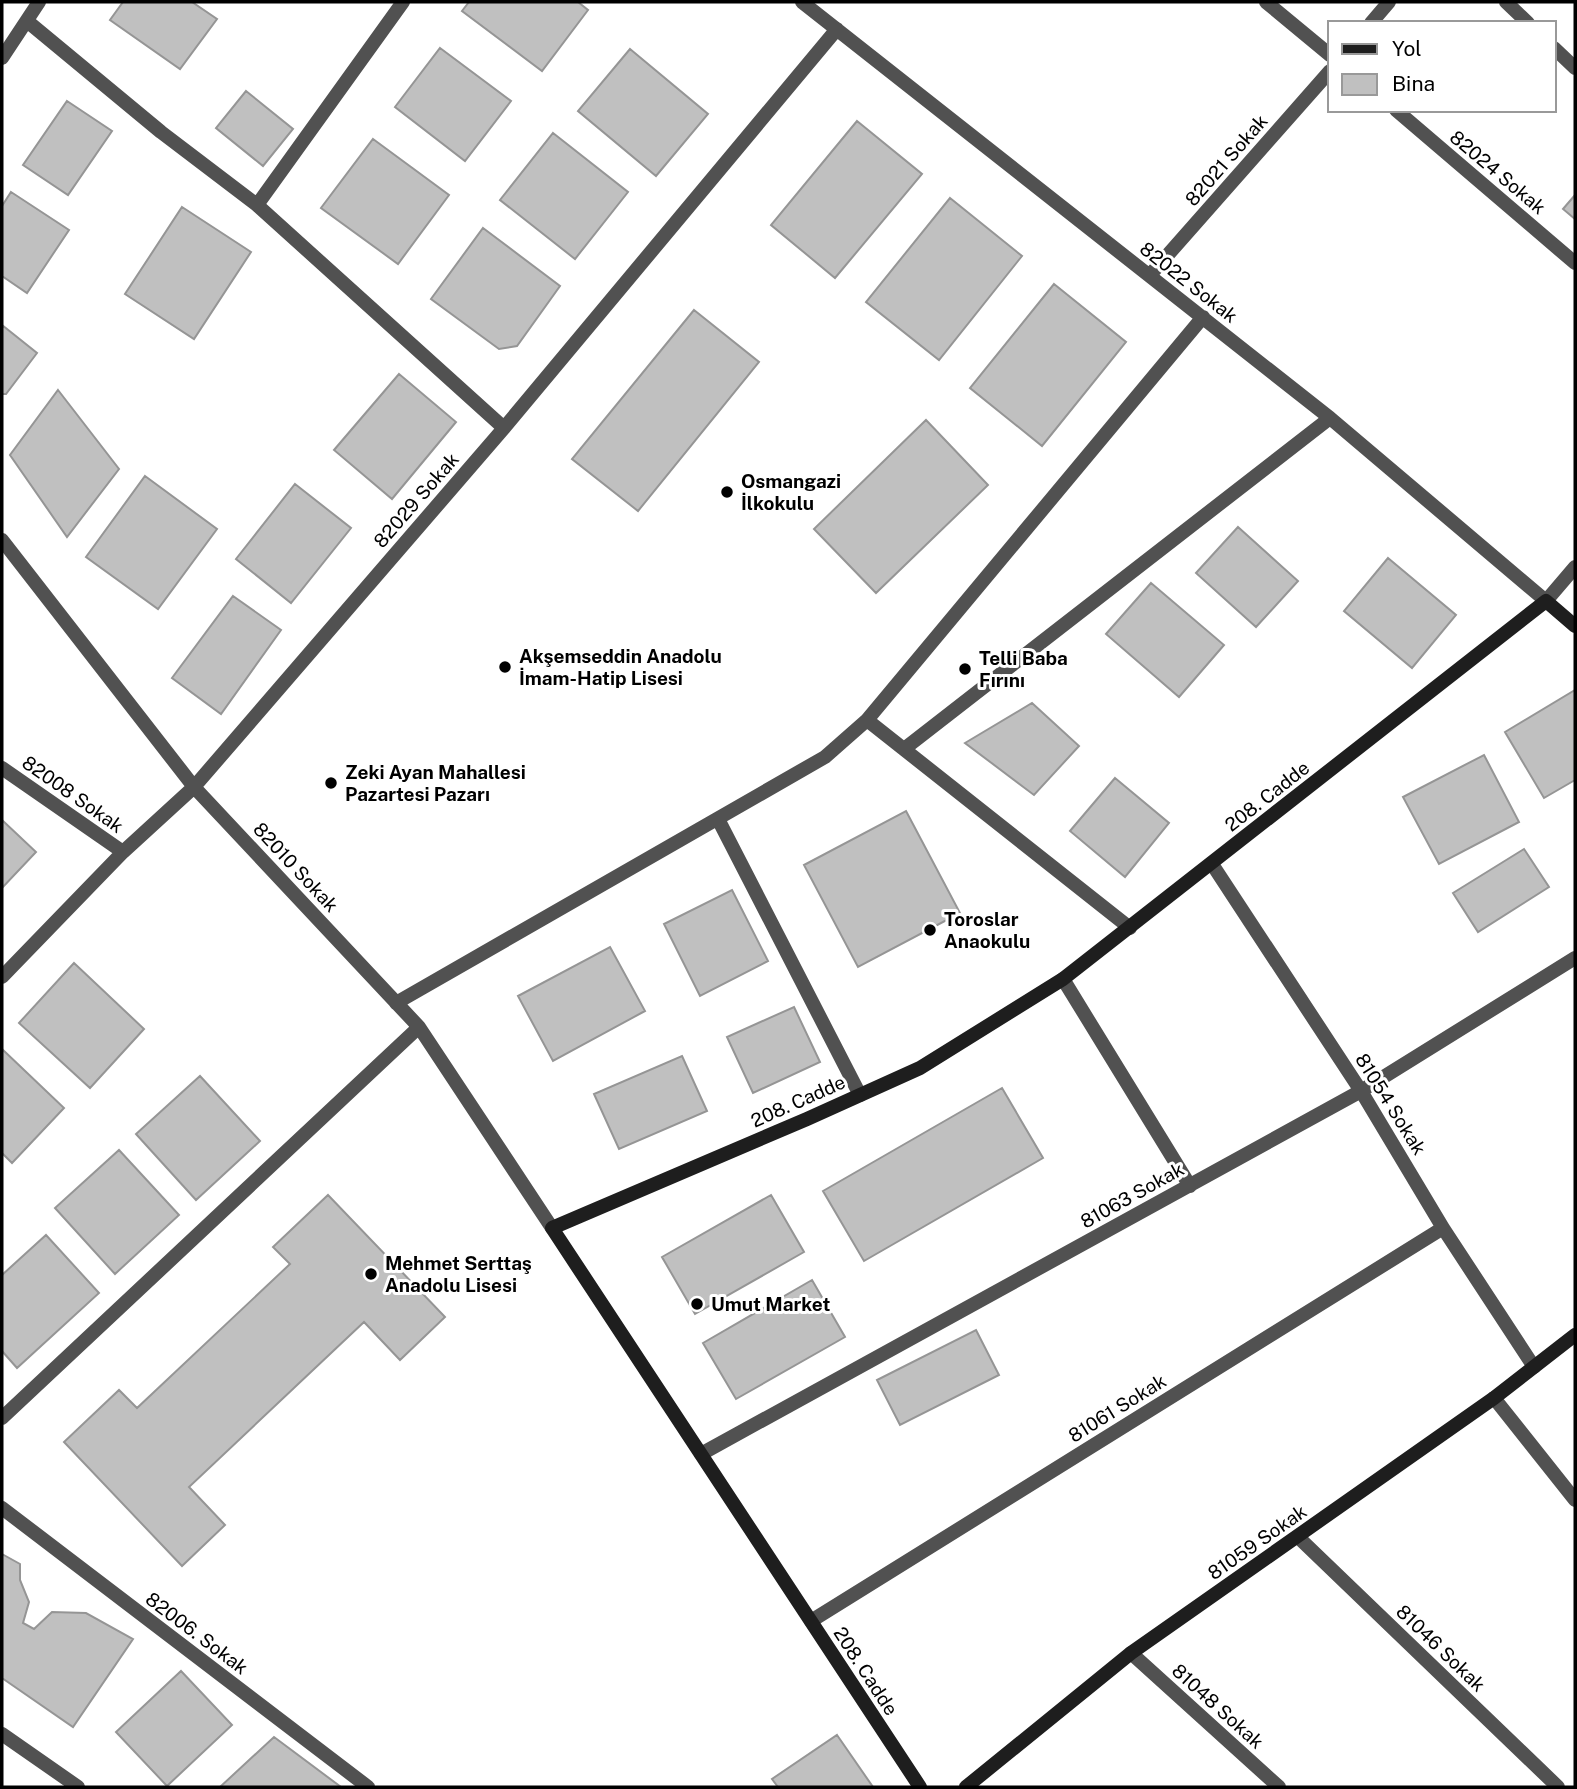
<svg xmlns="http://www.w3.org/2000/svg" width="1577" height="1789" viewBox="0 0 1577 1789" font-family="'Public Sans',sans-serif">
<rect width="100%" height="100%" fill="#fff"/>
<path fill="#c0c0c0" stroke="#959595" stroke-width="2" d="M 123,2 L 192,2 L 217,19 L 180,69 L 110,20 Z
M 469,2 L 578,2 L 588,10 L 542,71 L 462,11 Z
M 440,48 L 511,101 L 465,161 L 395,107 Z
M 630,49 L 708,114 L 656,176 L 578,111 Z
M 246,91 L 293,129 L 263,166 L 216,128 Z
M 67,101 L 112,131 L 68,195 L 23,165 Z
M 857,121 L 922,174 L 835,278 L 771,225 Z
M 553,133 L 628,192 L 575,259 L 500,200 Z
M 373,139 L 449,195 L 398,264 L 321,208 Z
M 11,192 L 69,230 L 27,293 L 2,276 L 2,206 Z
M 1575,195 L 1575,219 L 1563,209 Z
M 950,198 L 1022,256 L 939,360 L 866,302 Z
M 182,207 L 251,252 L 194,339 L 125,294 Z
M 483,228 L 560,286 L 517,346 L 499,349 L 431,299 Z
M 1054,284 L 1126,342 L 1042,446 L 970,388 Z
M 694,310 L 759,362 L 638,511 L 572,459 Z
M 2,325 L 37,353 L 6,394 L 2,394 Z
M 399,374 L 456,422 L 392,499 L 334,450 Z
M 58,390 L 119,469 L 67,537 L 10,455 Z
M 926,420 L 988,485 L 876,593 L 814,529 Z
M 145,476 L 217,529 L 158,609 L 86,557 Z
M 295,484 L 351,528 L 291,603 L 236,559 Z
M 1238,527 L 1298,581 L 1256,627 L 1196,573 Z
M 1388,558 L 1456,615 L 1412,668 L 1344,611 Z
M 1151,583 L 1224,645 L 1179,697 L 1106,634 Z
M 233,596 L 281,630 L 221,714 L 172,678 Z
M 1575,690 L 1575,780 L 1544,798 L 1505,732 Z
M 1032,703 L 1079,746 L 1034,795 L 965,743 Z
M 1484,755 L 1519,822 L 1439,864 L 1403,797 Z
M 1115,778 L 1169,823 L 1125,877 L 1070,831 Z
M 906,811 L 960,913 L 858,967 L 804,865 Z
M 2,820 L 36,852 L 2,888 Z
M 1524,849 L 1549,887 L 1478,932 L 1453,893 Z
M 732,890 L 768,961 L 700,996 L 664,924 Z
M 610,947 L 645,1011 L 553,1061 L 518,996 Z
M 74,963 L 144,1029 L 90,1088 L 19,1023 Z
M 794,1007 L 820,1062 L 753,1093 L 727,1037 Z
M 2,1049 L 64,1108 L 12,1163 L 2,1153 Z
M 682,1056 L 707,1111 L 619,1149 L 594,1094 Z
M 200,1076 L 260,1141 L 196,1200 L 136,1134 Z
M 1002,1088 L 1043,1158 L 864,1261 L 823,1191 Z
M 119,1150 L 179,1215 L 115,1274 L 55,1208 Z
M 328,1195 L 445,1317 L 400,1360 L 364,1322 L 189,1487 L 225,1525 L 182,1566 L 64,1442 L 119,1390 L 137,1408 L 290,1264 L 273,1247 Z
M 771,1195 L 804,1252 L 695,1314 L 662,1257 Z
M 46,1235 L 99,1293 L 17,1368 L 2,1351 L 2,1275 Z
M 812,1280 L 845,1337 L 736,1399 L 703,1343 Z
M 976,1330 L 999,1375 L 900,1425 L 877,1380 Z
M 2,1554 L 20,1564 L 20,1580 L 29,1602 L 23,1623 L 34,1629 L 52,1612 L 86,1613 L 133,1639 L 73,1727 L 2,1678 Z
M 181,1671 L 232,1725 L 167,1786 L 116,1732 Z
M 837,1735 L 873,1787 L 778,1787 L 772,1779 Z
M 274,1737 L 341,1787 L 220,1787 Z"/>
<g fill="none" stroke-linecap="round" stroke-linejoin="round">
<path stroke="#515151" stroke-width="14" d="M 802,2 L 1330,418 L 1546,601 L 1575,567
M 1266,2 L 1330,55
M 1506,2 L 1528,23
M 27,21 L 161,132 L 257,205 L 504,428
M 1371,23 L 1389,2
M 1554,48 L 1575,68
M 2,58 L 39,2
M 1396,110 L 1575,263
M 257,205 L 403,2
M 1150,275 L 1330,71
M 2,540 L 194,787 L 419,1027 L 552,1228
M 867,720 L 1130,928
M 904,749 L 1330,418
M 2,768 L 123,852
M 718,819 L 860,1095
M 1212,864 L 1361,1091 L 1443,1228 L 1534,1367
M 2,977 L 123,852 L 194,787 L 504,428 L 837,29
M 1063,979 L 1190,1186
M 396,1003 L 825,757 L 867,720 L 1203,317
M 1494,1398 L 1575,1500
M 2,1418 L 419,1027
M 701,1454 L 1361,1091 L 1575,958
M 2,1508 L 368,1787
M 1298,1537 L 1558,1787
M 811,1621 L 1443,1228
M 1131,1653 L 1279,1787
M 2,1734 L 78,1787"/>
<path stroke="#1e1e1e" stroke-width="14" d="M 920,1787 L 552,1228 L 807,1119 L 920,1068 L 1063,979 L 1546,601 L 1575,626
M 966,1787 L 1131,1653 L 1494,1398 L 1575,1335"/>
</g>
<g fill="#000" stroke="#fff" stroke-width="2.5">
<circle cx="727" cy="492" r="7"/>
<circle cx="505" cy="667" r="7"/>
<circle cx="965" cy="669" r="7"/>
<circle cx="331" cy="783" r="7"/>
<circle cx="930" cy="930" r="7"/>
<circle cx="371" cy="1274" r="7"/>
<circle cx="697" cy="1304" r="7"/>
</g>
<g text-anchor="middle" stroke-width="6" stroke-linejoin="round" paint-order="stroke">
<g font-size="19" fill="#000" stroke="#fff">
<text transform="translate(1226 160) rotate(-49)" y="7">82021 Sokak</text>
<text transform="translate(1498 172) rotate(40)" y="7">82024 Sokak</text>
<text transform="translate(1189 282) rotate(38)" y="7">82022 Sokak</text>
<text transform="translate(416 500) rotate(-49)" y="7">82029 Sokak</text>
<text transform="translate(73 794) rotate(35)" y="7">82008 Sokak</text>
<text transform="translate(1267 796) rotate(-38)" y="7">208. Cadde</text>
<text transform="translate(296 867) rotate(47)" y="7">82010 Sokak</text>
<text transform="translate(798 1101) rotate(-24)" y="7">208. Cadde</text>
<text transform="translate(1391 1104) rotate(58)" y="7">81054 Sokak</text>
<text transform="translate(1132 1195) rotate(-29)" y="7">81063 Sokak</text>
<text transform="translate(1117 1408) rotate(-32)" y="7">81061 Sokak</text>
<text transform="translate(1257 1542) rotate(-35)" y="7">81059 Sokak</text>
<text transform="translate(197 1633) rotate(37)" y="7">82006. Sokak</text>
<text transform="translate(1441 1648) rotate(44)" y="7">81046 Sokak</text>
<text transform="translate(866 1671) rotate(57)" y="7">208. Cadde</text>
<text transform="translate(1218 1706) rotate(42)" y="7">81048 Sokak</text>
</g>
<g font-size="19" font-weight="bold" fill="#000" stroke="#fff" text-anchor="start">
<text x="741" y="488">Osmangazi<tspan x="741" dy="22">İlkokulu</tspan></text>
<text x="519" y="663">Akşemseddin Anadolu<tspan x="519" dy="22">İmam-Hatip Lisesi</tspan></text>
<text x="979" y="665">Telli Baba<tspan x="979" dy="22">Fırını</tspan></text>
<text x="345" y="779">Zeki Ayan Mahallesi<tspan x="345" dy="22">Pazartesi Pazarı</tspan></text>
<text x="944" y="926">Toroslar<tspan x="944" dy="22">Anaokulu</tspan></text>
<text x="385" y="1270">Mehmet Serttaş<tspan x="385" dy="22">Anadolu Lisesi</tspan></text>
<text x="711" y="1311">Umut Market</text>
</g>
</g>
<rect width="1577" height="1789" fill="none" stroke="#000000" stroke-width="7"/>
<rect x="1328" y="21" width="228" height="91" fill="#ffffff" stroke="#999999" stroke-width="2"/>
<rect x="1342" y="44" width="35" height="10" fill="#1e1e1e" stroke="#999999" stroke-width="2"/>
<text x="1392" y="56" font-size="21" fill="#000000">Yol</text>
<rect x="1342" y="74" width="35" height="21" fill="#c0c0c0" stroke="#999999" stroke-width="2"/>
<text x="1392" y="91" font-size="21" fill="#000000">Bina</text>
</svg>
